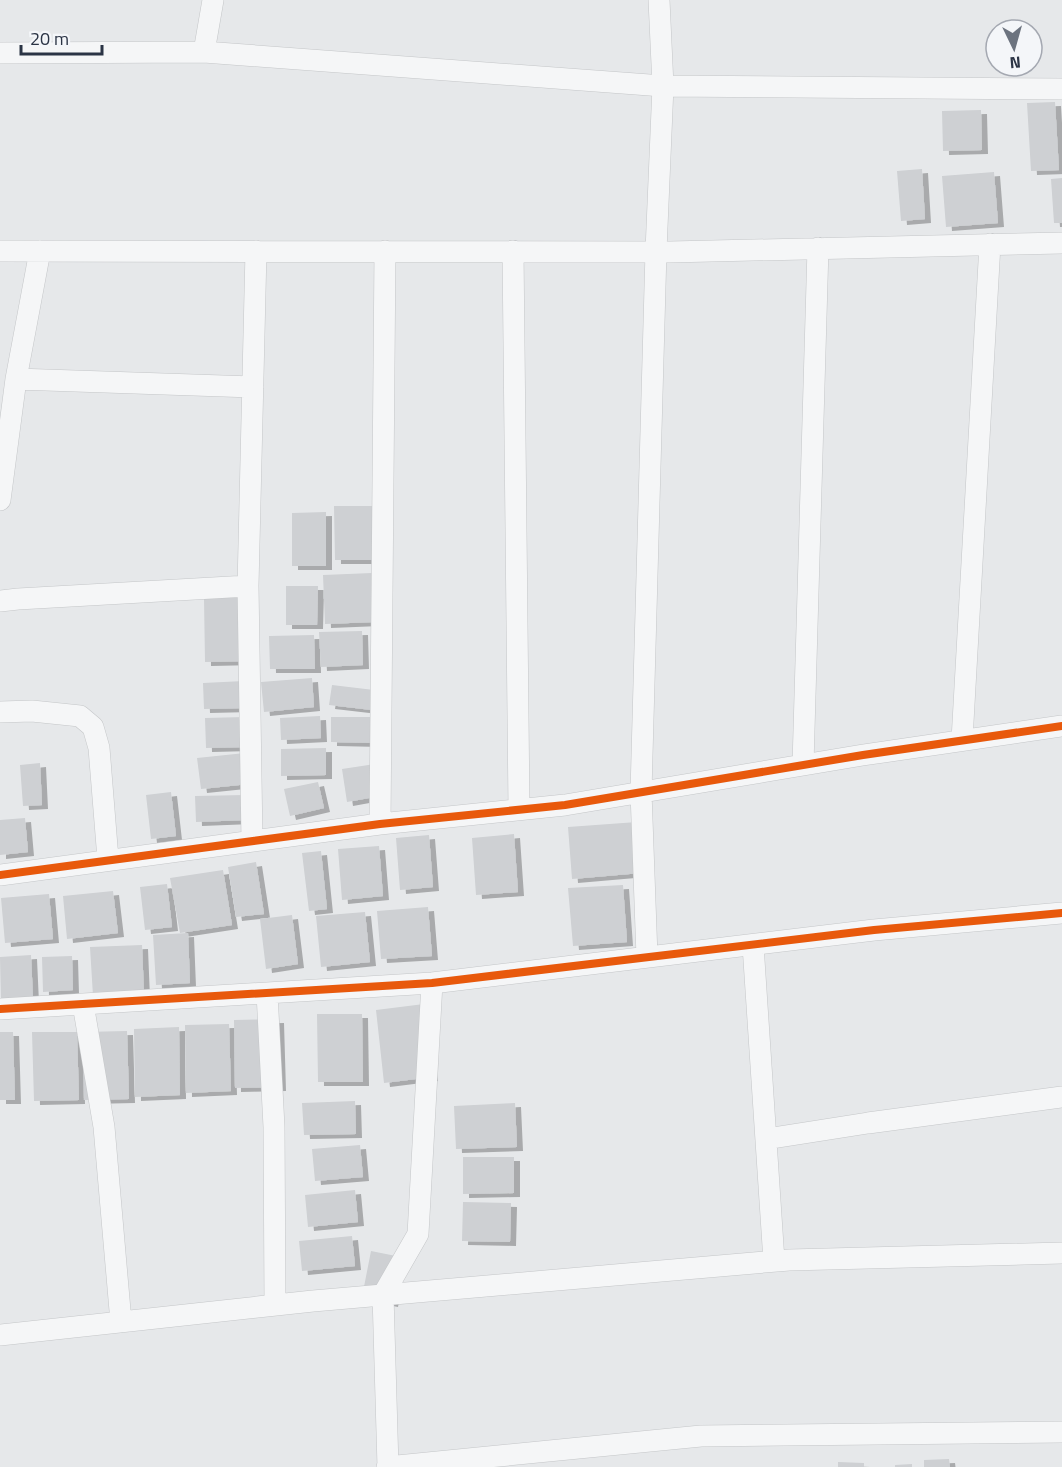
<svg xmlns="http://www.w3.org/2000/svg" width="1062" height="1467" viewBox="0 0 1062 1467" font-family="'Titillium Web',sans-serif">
<defs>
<filter id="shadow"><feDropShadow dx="6" dy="4" stdDeviation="0" flood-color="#0004"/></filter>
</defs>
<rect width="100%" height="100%" fill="#e6e8ea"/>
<path fill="#ced0d3" filter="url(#shadow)" d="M 1055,102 L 1059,170 L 1031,171 L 1027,103 Z
M 981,110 L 982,150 L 943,151 L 942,111 Z
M 922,169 L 925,219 L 901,221 L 897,171 Z
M 994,172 L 998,223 L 946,227 L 942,176 Z
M 1062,178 L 1062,223 L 1054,223 L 1051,179 Z
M 334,506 L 376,506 L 376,560 L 335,560 Z
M 326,512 L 326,566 L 292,566 L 292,513 Z
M 372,573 L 374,622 L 325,624 L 323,575 Z
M 286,586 L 318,586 L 317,625 L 286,625 Z
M 250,597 L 251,661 L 205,662 L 204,598 Z
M 362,631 L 363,665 L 321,667 L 319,632 Z
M 314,635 L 315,669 L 270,669 L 269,636 Z
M 312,678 L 314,707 L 264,712 L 261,682 Z
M 244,681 L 245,708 L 204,709 L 203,683 Z
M 332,685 L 374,690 L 372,710 L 329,705 Z
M 320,716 L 321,738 L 281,740 L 280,718 Z
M 245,717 L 246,747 L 206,748 L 205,718 Z
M 331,717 L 375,717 L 375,743 L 331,742 Z
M 326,748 L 326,775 L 281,776 L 281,749 Z
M 245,753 L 249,784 L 201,789 L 197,758 Z
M 40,763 L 42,805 L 23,806 L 20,765 Z
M 375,764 L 380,796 L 347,802 L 342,769 Z
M 318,782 L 324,808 L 290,816 L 284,789 Z
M 171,792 L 176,836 L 151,839 L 146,795 Z
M 245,795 L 246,820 L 196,822 L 195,796 Z
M 25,818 L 28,852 L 0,855 L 0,820 Z
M 637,822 L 641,873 L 572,879 L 568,827 Z
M 514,834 L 518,892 L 476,895 L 472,838 Z
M 429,835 L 433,887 L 400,890 L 396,838 Z
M 379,846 L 383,896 L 342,900 L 338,849 Z
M 321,851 L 327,909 L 309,911 L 302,853 Z
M 256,862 L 264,914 L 236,917 L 228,867 Z
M 223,870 L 232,925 L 180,933 L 170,878 Z
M 167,884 L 172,927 L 145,930 L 140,887 Z
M 623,885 L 627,942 L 573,946 L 568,888 Z
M 113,891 L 118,933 L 67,939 L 63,896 Z
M 49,894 L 53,939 L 5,943 L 1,898 Z
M 428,907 L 432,956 L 381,959 L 377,911 Z
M 365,912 L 370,962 L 321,967 L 316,916 Z
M 292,915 L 298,964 L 266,969 L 260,919 Z
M 188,933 L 190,983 L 156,985 L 153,935 Z
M 142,945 L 144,994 L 93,996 L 90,947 Z
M 31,955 L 33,999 L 1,1001 L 0,957 Z
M 72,956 L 73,990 L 43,992 L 42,957 Z
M 424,1004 L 432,1077 L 384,1083 L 376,1010 Z
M 317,1014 L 362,1014 L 363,1082 L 318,1082 Z
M 278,1019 L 280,1087 L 235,1088 L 234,1020 Z
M 229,1024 L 231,1091 L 186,1093 L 185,1025 Z
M 179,1027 L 180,1095 L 135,1097 L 134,1029 Z
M 127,1031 L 129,1099 L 84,1100 L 83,1032 Z
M 0,1032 L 13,1032 L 15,1100 L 0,1100 Z
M 32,1032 L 77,1032 L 79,1100 L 34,1101 Z
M 355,1101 L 356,1134 L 304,1135 L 302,1103 Z
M 515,1103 L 517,1147 L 456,1149 L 454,1106 Z
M 360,1145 L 363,1177 L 315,1181 L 312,1149 Z
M 463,1157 L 514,1157 L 514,1193 L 463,1194 Z
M 355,1190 L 358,1222 L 308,1227 L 305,1195 Z
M 463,1202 L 511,1203 L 510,1242 L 462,1241 Z
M 352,1236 L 355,1266 L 302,1271 L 299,1241 Z
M 371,1251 L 401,1257 L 392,1303 L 362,1297 Z
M 949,1459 L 950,1467 L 924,1467 L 924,1460 Z
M 838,1462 L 864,1463 L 864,1467 L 838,1467 Z
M 912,1464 L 912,1467 L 895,1467 L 895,1465 Z"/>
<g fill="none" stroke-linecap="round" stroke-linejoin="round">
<defs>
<path id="street" d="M 204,52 L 213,0
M 0,53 L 204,52 L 663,86 L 1062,89
M 0,251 L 670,252 L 1062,243
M 513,251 L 519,809
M 16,379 L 253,387
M 0,500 L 16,379 L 40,251
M 248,586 L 256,251
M 0,601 L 18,599 L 248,586 L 252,841
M 0,712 L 32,711 L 80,716 L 93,727 L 99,748 L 108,859
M 962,740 L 990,244
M 803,765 L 818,248
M 380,824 L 385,251
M 0,875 L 380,824 L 565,805 L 863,755 L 1062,726
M 753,945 L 774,1261
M 647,957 L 641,792 L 656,251 L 663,86 L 659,0
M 267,993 L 274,1127 L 275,1305
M 83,1004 L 104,1127 L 121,1322
M 0,1009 L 432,983 L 874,930 L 1062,913
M 766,1139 L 868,1123 L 1062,1097
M 0,1335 L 313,1301 L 789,1260 L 1062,1253
M 387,1467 L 701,1436 L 1062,1432
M 388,1467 L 383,1295 L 418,1234 L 432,983"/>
</defs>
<use href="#street" stroke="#c4c6c8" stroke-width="22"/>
<use href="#street" stroke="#f5f6f7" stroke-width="21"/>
<defs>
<path id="cycleway" d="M 0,875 L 380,824 L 565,805 L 863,755 L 1062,726
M 0,1009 L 432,983 L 874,930 L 1062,913"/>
</defs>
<use href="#cycleway" stroke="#f4f6f9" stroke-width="11"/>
<use href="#cycleway" stroke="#e8590c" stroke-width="8"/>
</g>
<g transform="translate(1014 48) rotate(175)"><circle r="28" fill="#f4f6f9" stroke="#a4a8b1" stroke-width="1.5"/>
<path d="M0-4.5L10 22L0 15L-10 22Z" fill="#6c737f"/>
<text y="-9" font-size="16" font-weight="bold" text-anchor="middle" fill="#2b3445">N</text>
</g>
<path d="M21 45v9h81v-9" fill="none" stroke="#2b3445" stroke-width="3"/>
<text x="30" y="45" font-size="18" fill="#2b3445" stroke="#f4f6f9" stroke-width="4.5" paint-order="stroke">20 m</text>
</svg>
